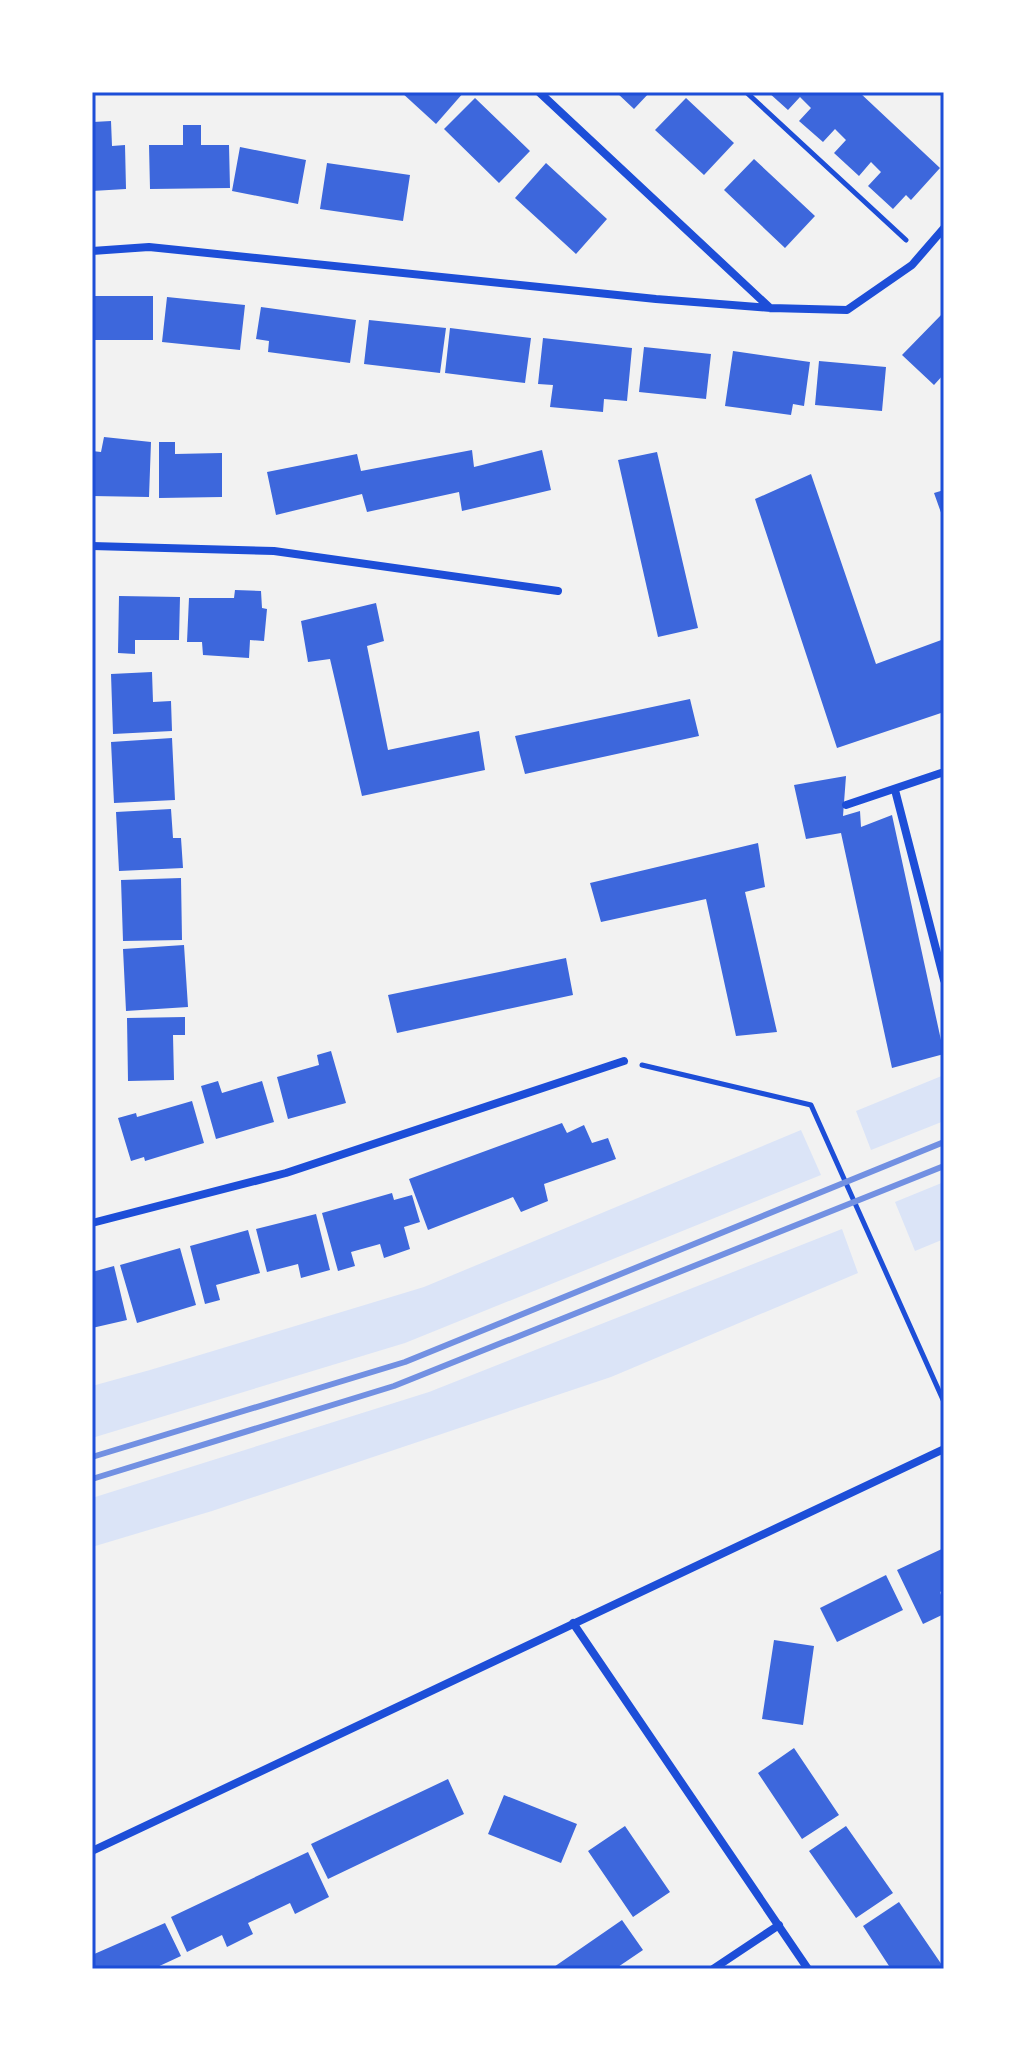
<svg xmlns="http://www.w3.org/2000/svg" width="1036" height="2061" viewBox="0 0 1036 2061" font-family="'Source Sans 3',sans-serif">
<rect width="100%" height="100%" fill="#f2f2f2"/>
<path fill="#dbe4f7" d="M 944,1075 L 944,1121 L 871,1150 L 856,1111 Z
M 801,1130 L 821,1175 L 405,1343 L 92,1438 L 92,1386 L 150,1370 L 424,1287 Z
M 944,1182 L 944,1239 L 915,1251 L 895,1202 Z
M 842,1229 L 858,1273 L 611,1377 L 212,1511 L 92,1547 L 92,1498 L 429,1392 Z"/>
<path fill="#3d67dc" d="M 401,92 L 464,92 L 436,124 Z
M 616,92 L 650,92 L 634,109 Z
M 768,92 L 859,92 L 940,168 L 911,200 L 906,195 L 893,209 L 868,186 L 881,172 L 871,162 L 859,176 L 834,153 L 846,140 L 835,129 L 823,142 L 799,121 L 811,108 L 800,97 L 788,110 Z
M 475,98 L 530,151 L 499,183 L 444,129 Z
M 686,98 L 734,143 L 704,175 L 655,130 Z
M 111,121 L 112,146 L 125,145 L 126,189 L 92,191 L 93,122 Z
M 183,125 L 201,125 L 201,145 L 229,145 L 230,188 L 150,189 L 149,145 L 183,145 Z
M 240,147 L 306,160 L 298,204 L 232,191 Z
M 754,159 L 815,216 L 785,248 L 724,190 Z
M 327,163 L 410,175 L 403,221 L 320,209 Z
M 546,163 L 607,219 L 576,254 L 515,198 Z
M 92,296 L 153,296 L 153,340 L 92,340 Z
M 167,297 L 245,305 L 240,350 L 162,342 Z
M 261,307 L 356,320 L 350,363 L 268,352 L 269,341 L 256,339 Z
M 944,312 L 944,374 L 934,385 L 902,355 Z
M 369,320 L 446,328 L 440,373 L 364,364 Z
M 450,328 L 531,338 L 525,383 L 445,373 Z
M 543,338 L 632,348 L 627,401 L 604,399 L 603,412 L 550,407 L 553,385 L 538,384 Z
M 644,347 L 711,354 L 706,399 L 639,392 Z
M 733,351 L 810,362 L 804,406 L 793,404 L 791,415 L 725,406 Z
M 819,361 L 886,367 L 882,411 L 815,405 Z
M 104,437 L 151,442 L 149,497 L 92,496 L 92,451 L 101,452 Z
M 159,442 L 175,442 L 175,454 L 222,453 L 222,497 L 159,498 Z
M 472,450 L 474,467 L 542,450 L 551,490 L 462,511 L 459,492 L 367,512 L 362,494 L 276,515 L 267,472 L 357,454 L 361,471 Z
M 657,452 L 698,628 L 658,637 L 618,460 Z
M 811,474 L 876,664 L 944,639 L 944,712 L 837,748 L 755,499 Z
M 944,490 L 944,521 L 934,493 Z
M 235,590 L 261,591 L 262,608 L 267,609 L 264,641 L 250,640 L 249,658 L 203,655 L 202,642 L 187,642 L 189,598 L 234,598 Z
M 119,596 L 180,597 L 179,640 L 135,640 L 135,654 L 118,653 Z
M 376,603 L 384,641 L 367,646 L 388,750 L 479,731 L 485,770 L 362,796 L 330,659 L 308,662 L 301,621 Z
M 152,672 L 153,702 L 171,701 L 172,731 L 113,734 L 111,674 Z
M 690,699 L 699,736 L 525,774 L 515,736 Z
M 172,738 L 175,800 L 114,803 L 111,742 Z
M 846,776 L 843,816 L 860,811 L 861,827 L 892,815 L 944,1054 L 892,1068 L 841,833 L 806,839 L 794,785 Z
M 171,809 L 173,838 L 181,838 L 183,868 L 119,871 L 116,812 Z
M 758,843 L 765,887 L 745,892 L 777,1032 L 736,1036 L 706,899 L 601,922 L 590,883 Z
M 181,878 L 182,940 L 123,941 L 121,880 Z
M 184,945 L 188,1007 L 126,1011 L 123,949 Z
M 566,958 L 573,995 L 397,1033 L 388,995 Z
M 185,1017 L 185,1035 L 173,1035 L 174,1080 L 128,1081 L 127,1018 Z
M 331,1051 L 346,1103 L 288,1119 L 277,1077 L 319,1065 L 317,1055 Z
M 218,1081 L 222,1093 L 262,1081 L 274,1122 L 216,1139 L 201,1086 Z
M 192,1101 L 204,1143 L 145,1161 L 144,1157 L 131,1161 L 118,1118 L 136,1113 L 137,1117 Z
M 562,1123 L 567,1133 L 584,1125 L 592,1143 L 608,1138 L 616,1159 L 544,1184 L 548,1201 L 521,1212 L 513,1197 L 428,1230 L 409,1179 Z
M 392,1193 L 394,1200 L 412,1195 L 420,1222 L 404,1227 L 410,1249 L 384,1258 L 380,1244 L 351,1252 L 355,1266 L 338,1271 L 322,1213 Z
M 316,1214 L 330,1270 L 301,1278 L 298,1264 L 267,1272 L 256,1229 Z
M 248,1230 L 260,1273 L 216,1285 L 220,1300 L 205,1304 L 190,1246 Z
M 180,1248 L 196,1305 L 137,1323 L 120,1265 Z
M 114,1266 L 127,1320 L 92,1328 L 92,1272 Z
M 944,1548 L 944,1590 L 940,1592 L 944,1604 L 944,1614 L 923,1624 L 897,1570 Z
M 886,1575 L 903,1610 L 837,1642 L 820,1608 Z
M 774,1640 L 814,1646 L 803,1725 L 762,1719 Z
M 794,1748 L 839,1815 L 802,1839 L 758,1773 Z
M 448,1779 L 464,1814 L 328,1879 L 311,1844 Z
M 504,1795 L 577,1824 L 561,1863 L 488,1834 Z
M 625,1826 L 670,1892 L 633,1917 L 588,1851 Z
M 846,1826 L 893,1893 L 856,1918 L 809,1851 Z
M 308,1852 L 329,1897 L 295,1914 L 290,1903 L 248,1923 L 253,1934 L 227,1947 L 222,1935 L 187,1952 L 171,1917 Z
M 899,1902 L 944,1968 L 944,1969 L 891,1969 L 863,1926 Z
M 622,1920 L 643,1950 L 615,1969 L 551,1969 Z
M 165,1923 L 181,1956 L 153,1969 L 92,1969 L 92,1955 Z"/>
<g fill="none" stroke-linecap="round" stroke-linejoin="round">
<path stroke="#1d4ed8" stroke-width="5" d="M 746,92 L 906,240
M 642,1065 L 811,1105 L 944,1402"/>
<path stroke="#1d4ed8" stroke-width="8" d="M 539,92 L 770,308
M 92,251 L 149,247 L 656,299 L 771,308 L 847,310 L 912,265 L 944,228
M 92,546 L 274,551 L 558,591
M 895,790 L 944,980
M 846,805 L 944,772
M 92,1223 L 286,1173 L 624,1061
M 573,1623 L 808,1969
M 92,1851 L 944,1449
M 713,1969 L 779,1925"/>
<path stroke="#7290e2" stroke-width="6" d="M 92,1457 L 405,1362 L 944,1142
M 92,1479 L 394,1386 L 944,1166"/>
</g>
<rect width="1036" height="2061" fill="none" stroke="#ffffff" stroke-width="188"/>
<rect x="94" y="94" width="848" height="1873" fill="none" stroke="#1d4ed8" stroke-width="3"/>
</svg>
